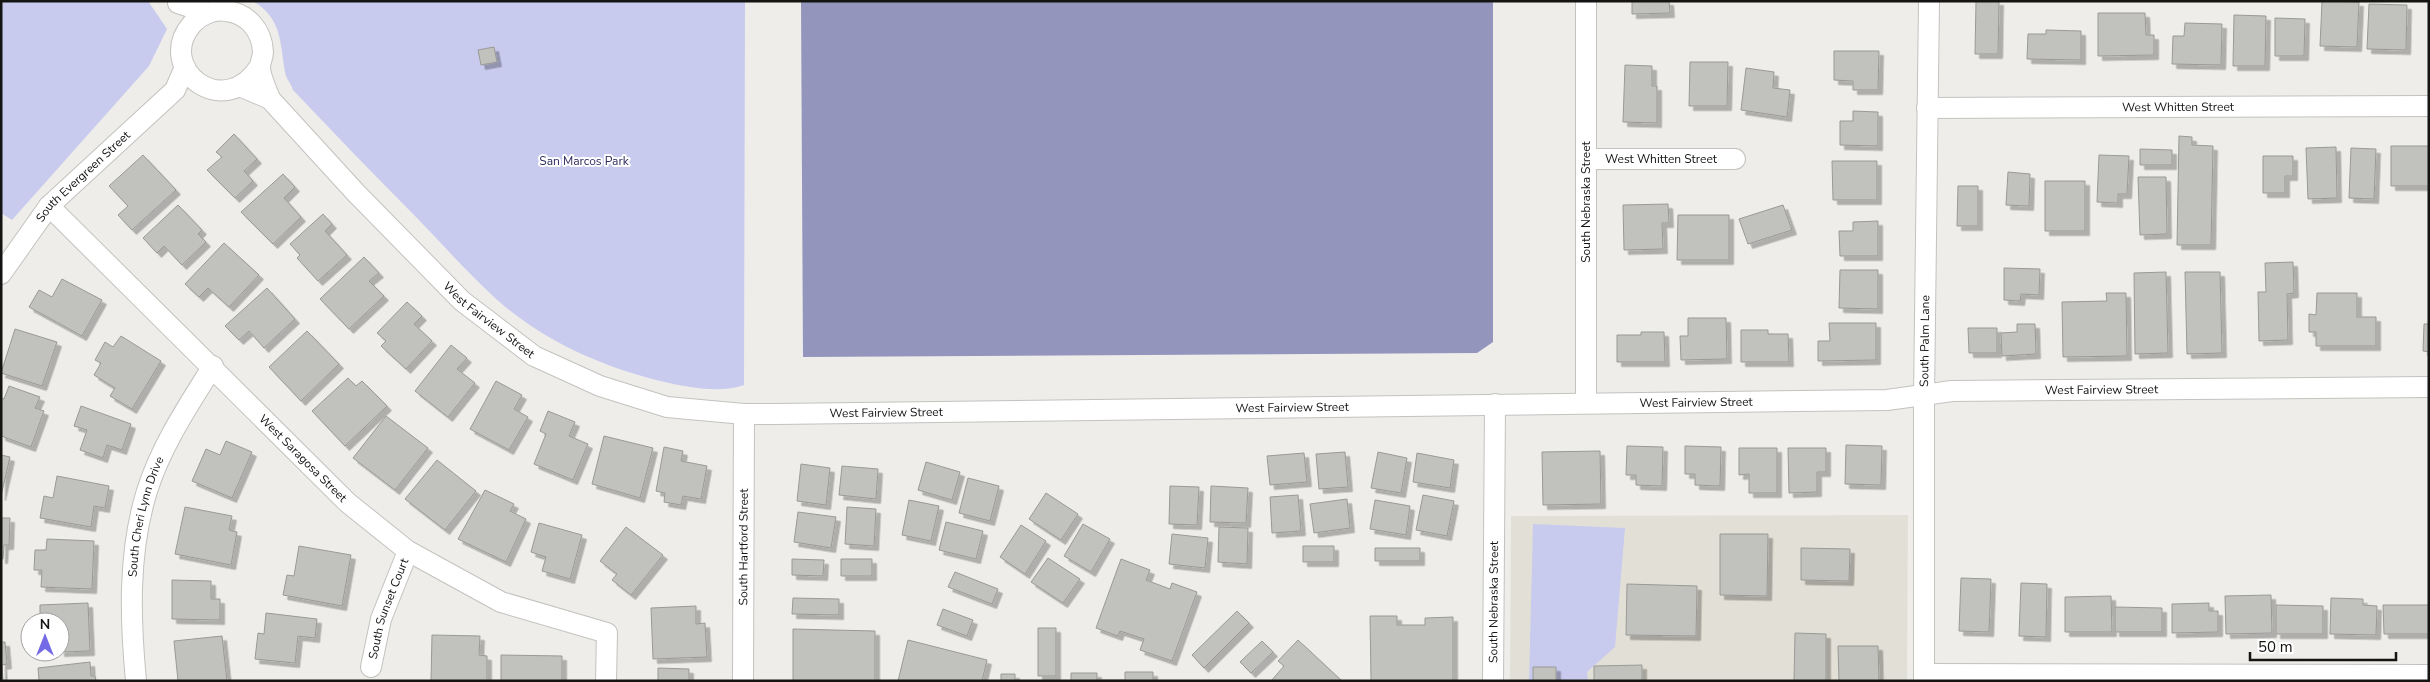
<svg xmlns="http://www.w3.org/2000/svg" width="2430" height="682" viewBox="0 0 2430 682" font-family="'Nunito Sans',sans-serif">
<defs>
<filter id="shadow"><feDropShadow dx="4.5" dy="4.5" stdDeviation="0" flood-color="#0004"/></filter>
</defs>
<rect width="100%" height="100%" fill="#eeedea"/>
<path fill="#e2e0d6" d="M 1908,515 L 1907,681 L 1510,681 L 1511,516 Z"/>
<path fill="#c8caee" d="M 1,1 L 148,1 L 167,29 L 149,66 L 12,220 L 1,213 Z
M 252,1 L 745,1 L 744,385 C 722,393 692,388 669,383 C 606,369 542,341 494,297 C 467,272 442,244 417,218 C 375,176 334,133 293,90 C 291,83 286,79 285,72 C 280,43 282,17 252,1 Z
M 1533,524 L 1625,528 L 1615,647 L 1587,672 L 1588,681 L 1529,681 Z"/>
<path fill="#9395bc" d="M 801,1 L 1493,1 L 1493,342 L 1477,353 L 803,357 Z"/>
<path fill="#c1c1bd" stroke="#999996" filter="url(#shadow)" d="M 1632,1 L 1669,1 L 1670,13 L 1632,14 Z
M 1976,1 L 1999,1 L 1998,54 L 1975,54 Z
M 2322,1 L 2359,2 L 2357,47 L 2320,46 Z
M 2369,4 L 2407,5 L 2406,50 L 2367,49 Z
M 2098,13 L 2145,13 L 2146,35 L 2154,35 L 2154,55 L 2098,56 Z
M 2234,15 L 2266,16 L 2265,66 L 2233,66 Z
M 2275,18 L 2305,19 L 2304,56 L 2275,56 Z
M 2185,23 L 2222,24 L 2221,65 L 2172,64 L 2173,36 L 2184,36 Z
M 2046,30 L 2081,31 L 2081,60 L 2027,59 L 2028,34 L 2046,34 Z
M 494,47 L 497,62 L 481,65 L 478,50 Z
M 1834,51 L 1879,51 L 1878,90 L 1853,90 L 1853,81 L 1834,80 Z
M 1690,62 L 1728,62 L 1727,106 L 1689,106 Z
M 1625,65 L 1652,66 L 1652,86 L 1657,86 L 1657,123 L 1623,122 Z
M 1746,68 L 1774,72 L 1773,88 L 1790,90 L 1787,117 L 1741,110 Z
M 1853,111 L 1878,112 L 1878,146 L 1840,145 L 1840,121 L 1853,121 Z
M 234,134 L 257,159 L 244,171 L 253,181 L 235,198 L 207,170 L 222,157 L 216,152 Z
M 2179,136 L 2192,137 L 2192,145 L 2213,146 L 2211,245 L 2177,245 Z
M 2391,146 L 2429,146 L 2429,186 L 2391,186 Z
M 2336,147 L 2337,198 L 2308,199 L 2306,148 Z
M 2351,148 L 2376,149 L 2374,199 L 2349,198 Z
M 2140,149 L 2172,150 L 2172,165 L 2140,165 Z
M 143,155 L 176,190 L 132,230 L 118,215 L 128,206 L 109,186 Z
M 2099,155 L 2129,156 L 2127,194 L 2118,194 L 2118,203 L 2097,202 Z
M 2263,156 L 2293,156 L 2293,176 L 2285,176 L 2285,193 L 2263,193 Z
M 1832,161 L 1877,161 L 1877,200 L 1833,200 Z
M 2008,172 L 2030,174 L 2029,206 L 2006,205 Z
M 283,174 L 295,187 L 284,198 L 301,217 L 273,244 L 241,212 Z
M 2138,177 L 2166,177 L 2167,234 L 2140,235 Z
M 2045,181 L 2085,181 L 2085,231 L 2045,231 Z
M 1958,186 L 1978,186 L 1978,226 L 1957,226 Z
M 1668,204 L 1669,223 L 1662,223 L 1663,249 L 1624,250 L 1623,205 Z
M 178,205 L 202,230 L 198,234 L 206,242 L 182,265 L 164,246 L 157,253 L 143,238 Z
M 1783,205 L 1792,230 L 1748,244 L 1739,219 Z
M 323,214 L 332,224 L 325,231 L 347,255 L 318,281 L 297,258 L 300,255 L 290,244 Z
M 1678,215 L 1729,215 L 1729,260 L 1677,260 Z
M 1878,221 L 1878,256 L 1840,256 L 1839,231 L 1853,231 L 1853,222 Z
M 224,243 L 259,275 L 229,307 L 208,288 L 199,297 L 185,284 Z
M 364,257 L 379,273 L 369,281 L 384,296 L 349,329 L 320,299 Z
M 2293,262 L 2294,293 L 2287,294 L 2288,340 L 2259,341 L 2258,292 L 2266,292 L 2265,263 Z
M 2004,268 L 2040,269 L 2039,295 L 2021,294 L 2020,301 L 2004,300 Z
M 1840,270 L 1878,270 L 1878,309 L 1839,308 Z
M 2166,272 L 2168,353 L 2135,354 L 2134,273 Z
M 2185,272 L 2220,272 L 2222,353 L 2187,354 Z
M 62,279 L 102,300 L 82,336 L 29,307 L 39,290 L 52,297 Z
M 267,288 L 295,319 L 264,348 L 249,331 L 239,340 L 225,326 Z
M 2106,293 L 2126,293 L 2127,356 L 2063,357 L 2062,302 L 2107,301 Z
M 2317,293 L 2357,293 L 2357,317 L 2376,317 L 2376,346 L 2316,346 L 2316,332 L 2309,332 L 2309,314 L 2316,315 Z
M 407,302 L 422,316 L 414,324 L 432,341 L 406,369 L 381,346 L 386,341 L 377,333 Z
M 1688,318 L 1726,318 L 1727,359 L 1681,360 L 1680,336 L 1688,336 Z
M 1829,323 L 1876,323 L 1876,360 L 1818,361 L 1818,341 L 1830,341 Z
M 2017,324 L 2035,324 L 2036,354 L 2002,356 L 2001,333 L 2017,332 Z
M 2424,324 L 2429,324 L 2429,352 L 2423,351 Z
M 1968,328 L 1997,328 L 1997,353 L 1969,353 Z
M 15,329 L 57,342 L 42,386 L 1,373 Z
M 1741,330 L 1768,330 L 1768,334 L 1788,334 L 1789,362 L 1741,362 Z
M 307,331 L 339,364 L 301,401 L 269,367 Z
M 1641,332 L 1664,332 L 1665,362 L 1617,362 L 1617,335 L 1641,335 Z
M 121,336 L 161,361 L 132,409 L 110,396 L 115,388 L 94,375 L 101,363 L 95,360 L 105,342 L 113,347 Z
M 451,345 L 467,358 L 457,369 L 475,383 L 448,417 L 415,391 Z
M 348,378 L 356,386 L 362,381 L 387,406 L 345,446 L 312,411 Z
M 496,381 L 522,395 L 514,409 L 528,417 L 509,450 L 470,429 Z
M 9,386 L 40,397 L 35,408 L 44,411 L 31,447 L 1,436 L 1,398 L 4,399 Z
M 81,406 L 131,424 L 122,450 L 107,445 L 103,458 L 80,450 L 87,430 L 74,426 Z
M 548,411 L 575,422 L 569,436 L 588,444 L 573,480 L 534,464 L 546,434 L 540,431 Z
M 386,416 L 428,448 L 395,490 L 353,458 Z
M 604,436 L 653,448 L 640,498 L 592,484 Z
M 226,441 L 252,452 L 232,498 L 192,481 L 206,449 L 220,455 Z
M 1846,445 L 1882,446 L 1881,485 L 1845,484 Z
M 1627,446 L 1663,447 L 1662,486 L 1636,485 L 1636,475 L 1626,475 Z
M 1685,446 L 1721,447 L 1720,486 L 1695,485 L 1695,474 L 1685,474 Z
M 664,447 L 683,451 L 681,461 L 707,466 L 701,499 L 683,496 L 681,505 L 664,502 L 665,493 L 656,491 Z
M 1739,448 L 1777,448 L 1777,493 L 1749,493 L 1749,474 L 1739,475 Z
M 1788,448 L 1826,448 L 1826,472 L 1817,472 L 1817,492 L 1789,493 Z
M 1600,451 L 1601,504 L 1543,505 L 1542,452 Z
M 1345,452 L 1348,487 L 1319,489 L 1316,454 Z
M 1378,452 L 1407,458 L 1401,493 L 1371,488 Z
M 1304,453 L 1307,482 L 1270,485 L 1267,456 Z
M 1417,453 L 1454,460 L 1450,488 L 1413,482 Z
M 1,455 L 10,457 L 1,496 Z
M 437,460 L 476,491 L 445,530 L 405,499 Z
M 926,462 L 960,472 L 952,500 L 918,490 Z
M 801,464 L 830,468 L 826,505 L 797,501 Z
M 842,466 L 878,469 L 876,499 L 839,495 Z
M 57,476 L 109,486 L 105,508 L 94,506 L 91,527 L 40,518 L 44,496 L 53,498 Z
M 968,478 L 999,486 L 990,521 L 959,513 Z
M 1170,486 L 1199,487 L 1197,525 L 1169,524 Z
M 1211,486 L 1248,488 L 1246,523 L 1210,522 Z
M 485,490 L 514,504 L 510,511 L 526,519 L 506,562 L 458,539 Z
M 1046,493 L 1078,514 L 1061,540 L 1029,519 Z
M 1298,495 L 1301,531 L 1272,533 L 1270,497 Z
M 1423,495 L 1454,501 L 1447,536 L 1416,530 Z
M 1347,499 L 1350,528 L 1314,533 L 1310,504 Z
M 909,500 L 939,506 L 931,541 L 902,535 Z
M 1375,500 L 1410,506 L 1406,535 L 1370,529 Z
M 185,507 L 232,516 L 229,530 L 237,532 L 231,565 L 175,554 Z
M 847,507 L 876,509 L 874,546 L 845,544 Z
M 798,512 L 836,517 L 831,548 L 794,542 Z
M 1,518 L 10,518 L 9,545 L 4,545 L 3,559 L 1,559 Z
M 946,522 L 983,531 L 976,559 L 939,550 Z
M 539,523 L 582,535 L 570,579 L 542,571 L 546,557 L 531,552 Z
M 1083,524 L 1110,539 L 1091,572 L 1064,556 Z
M 1021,525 L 1046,541 L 1025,574 L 1000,557 Z
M 626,527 L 663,555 L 631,595 L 612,580 L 617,574 L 600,561 Z
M 1219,527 L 1248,528 L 1247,564 L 1218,562 Z
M 1172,534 L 1208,538 L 1205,568 L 1169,564 Z
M 1720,534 L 1768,534 L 1767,596 L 1720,595 Z
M 47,539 L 94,541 L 92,589 L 41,587 L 42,570 L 34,570 L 35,550 L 46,550 Z
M 299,546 L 351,555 L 342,606 L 283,595 L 287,575 L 294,576 Z
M 1303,546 L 1334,546 L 1334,562 L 1303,562 Z
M 1375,548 L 1420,548 L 1420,561 L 1375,561 Z
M 1801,548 L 1850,549 L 1849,581 L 1801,580 Z
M 1048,558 L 1080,579 L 1063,603 L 1031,582 Z
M 792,559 L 824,560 L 823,576 L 792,575 Z
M 841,559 L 872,559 L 872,576 L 841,576 Z
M 1121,559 L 1150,570 L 1146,580 L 1170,589 L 1172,583 L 1197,592 L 1172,661 L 1140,650 L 1144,639 L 1120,631 L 1118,636 L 1096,628 Z
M 955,572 L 998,589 L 992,604 L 948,587 Z
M 1961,578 L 1991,579 L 1989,632 L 1959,631 Z
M 172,580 L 211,581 L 211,599 L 220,599 L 220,620 L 172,619 Z
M 2021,583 L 2047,584 L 2046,637 L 2019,636 Z
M 1627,584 L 1697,586 L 1696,636 L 1626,635 Z
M 2271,595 L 2272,633 L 2226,634 L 2225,596 Z
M 2111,596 L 2112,632 L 2065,632 L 2065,597 Z
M 793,598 L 839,599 L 839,615 L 792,614 Z
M 2331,598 L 2363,599 L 2363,605 L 2377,606 L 2376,635 L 2330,634 Z
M 88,603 L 90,651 L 60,652 L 60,622 L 33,622 L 33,617 L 40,617 L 40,605 Z
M 2209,603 L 2209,611 L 2218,611 L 2218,632 L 2172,633 L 2172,604 Z
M 2276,605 L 2323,606 L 2323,634 L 2276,634 Z
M 2383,605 L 2429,605 L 2429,634 L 2384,634 Z
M 696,606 L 696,624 L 705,623 L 707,657 L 653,659 L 651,608 Z
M 2115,607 L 2162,608 L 2162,632 L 2115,632 Z
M 943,609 L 973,620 L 967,636 L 937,625 Z
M 1237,611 L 1249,623 L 1204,668 L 1192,655 Z
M 266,613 L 317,619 L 315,638 L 298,636 L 295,663 L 255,659 L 258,633 L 264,634 Z
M 1370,616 L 1397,616 L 1397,625 L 1425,625 L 1425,618 L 1453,617 L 1453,681 L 1371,681 Z
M 1038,628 L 1056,628 L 1056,676 L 1038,676 Z
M 793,629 L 875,631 L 875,681 L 793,681 Z
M 1795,633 L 1826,634 L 1826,681 L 1794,681 Z
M 432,635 L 480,636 L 479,655 L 487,656 L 487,681 L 431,681 Z
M 222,636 L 227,681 L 178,681 L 174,641 Z
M 908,640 L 987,660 L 982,681 L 898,681 Z
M 1298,640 L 1342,681 L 1271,681 L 1284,666 L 1278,661 Z
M 1262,641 L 1273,652 L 1251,673 L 1240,662 Z
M 1,642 L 5,642 L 7,664 L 2,665 L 3,681 L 1,681 Z
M 1838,646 L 1878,646 L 1879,681 L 1839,681 Z
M 501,655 L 562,656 L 562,681 L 501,681 Z
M 90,662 L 91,676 L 95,676 L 96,681 L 39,681 L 38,668 Z
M 1642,665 L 1642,681 L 1594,681 L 1594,666 Z
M 1533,667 L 1556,667 L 1556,681 L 1533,681 Z
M 658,668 L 689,669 L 689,681 L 658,681 Z
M 1125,672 L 1153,672 L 1153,681 L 1071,681 L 1071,673 L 1097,673 L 1097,680 L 1125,680 Z
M 1001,674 L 1015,674 L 1015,681 L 1001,681 Z"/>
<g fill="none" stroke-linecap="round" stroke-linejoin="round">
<defs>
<g id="minor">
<path d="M 1586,1 L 1586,403"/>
<path d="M 178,3 L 208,13"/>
<path d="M 260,66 C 224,123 154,68 192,24 C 200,15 213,9 226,11 C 247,13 262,30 263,52 C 263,57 260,62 260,67 C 260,77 267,90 270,99"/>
<path id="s1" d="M 242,87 L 270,99 L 356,193 L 462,301 L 534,356 L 600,386 L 667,407 L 744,414 L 776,414 L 1887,400 L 1952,391 L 2429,387"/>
<path id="s2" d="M 1927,108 L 2429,106"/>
<path id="s3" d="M 1586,159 L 1735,159"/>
<path id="s4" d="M 49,206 L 348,503 L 408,551 L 501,602 L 607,633 L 606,681"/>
<path id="s5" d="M 1,274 L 49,206 L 175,90 L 185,67"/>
<path id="s6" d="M 371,667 L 381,619 L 408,551"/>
<path d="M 1924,674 L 2429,675"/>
<path id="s7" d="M 136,681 C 130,618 128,552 147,491 C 161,446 188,406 213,366"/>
<path id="s8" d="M 743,681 L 744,414"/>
<path id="s9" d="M 1493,681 L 1495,404"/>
<path id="s10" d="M 1924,681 L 1924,396 L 1929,1"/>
</g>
</defs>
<use href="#minor" stroke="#c3c2bf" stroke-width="22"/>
<use href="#minor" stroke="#fff" stroke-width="20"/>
</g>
<g text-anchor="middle" stroke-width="4" stroke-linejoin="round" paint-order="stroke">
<g font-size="12" fill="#141413" stroke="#fff">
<text dy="4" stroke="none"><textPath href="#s2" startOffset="251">West Whitten Street</textPath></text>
<text dy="4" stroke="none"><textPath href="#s3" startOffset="75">West Whitten Street</textPath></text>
<text dy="4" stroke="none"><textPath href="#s5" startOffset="128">South Evergreen Street</textPath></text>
<text transform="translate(1586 202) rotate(-90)" y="4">South Nebraska Street</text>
<text dy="4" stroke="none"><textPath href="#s1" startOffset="342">West Fairview Street</textPath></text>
<text dy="4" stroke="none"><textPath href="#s10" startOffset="340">South Palm Lane</textPath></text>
<text dy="4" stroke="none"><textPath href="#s1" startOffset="1978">West Fairview Street</textPath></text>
<text dy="4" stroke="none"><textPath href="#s1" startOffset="1572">West Fairview Street</textPath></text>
<text dy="4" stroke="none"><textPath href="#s1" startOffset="1168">West Fairview Street</textPath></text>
<text dy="4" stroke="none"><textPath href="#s1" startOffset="762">West Fairview Street</textPath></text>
<text dy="4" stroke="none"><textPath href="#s4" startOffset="358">West Saragosa Street</textPath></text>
<text dy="4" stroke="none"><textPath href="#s7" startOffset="166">South Cheri Lynn Drive</textPath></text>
<text dy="4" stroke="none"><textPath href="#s8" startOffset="134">South Hartford Street</textPath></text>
<text dy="4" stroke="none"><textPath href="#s9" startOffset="79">South Nebraska Street</textPath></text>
<text dy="4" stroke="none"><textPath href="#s6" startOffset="61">South Sunset Court</textPath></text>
</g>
<g font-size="12" fill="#2e2b5e" stroke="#fff">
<text x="584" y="165">San Marcos Park</text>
</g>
</g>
<rect width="2430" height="682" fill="none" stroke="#141413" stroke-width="5"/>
<g transform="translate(45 637)"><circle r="24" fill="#ffffff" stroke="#a1a1a1"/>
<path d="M0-4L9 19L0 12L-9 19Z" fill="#756ae5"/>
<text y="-8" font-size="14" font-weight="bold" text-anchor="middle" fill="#141413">N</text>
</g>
<path d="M2250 652v8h146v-8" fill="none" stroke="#141413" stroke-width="2.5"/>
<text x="2258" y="652" font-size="15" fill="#141413" stroke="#ffffff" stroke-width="4" paint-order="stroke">50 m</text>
</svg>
